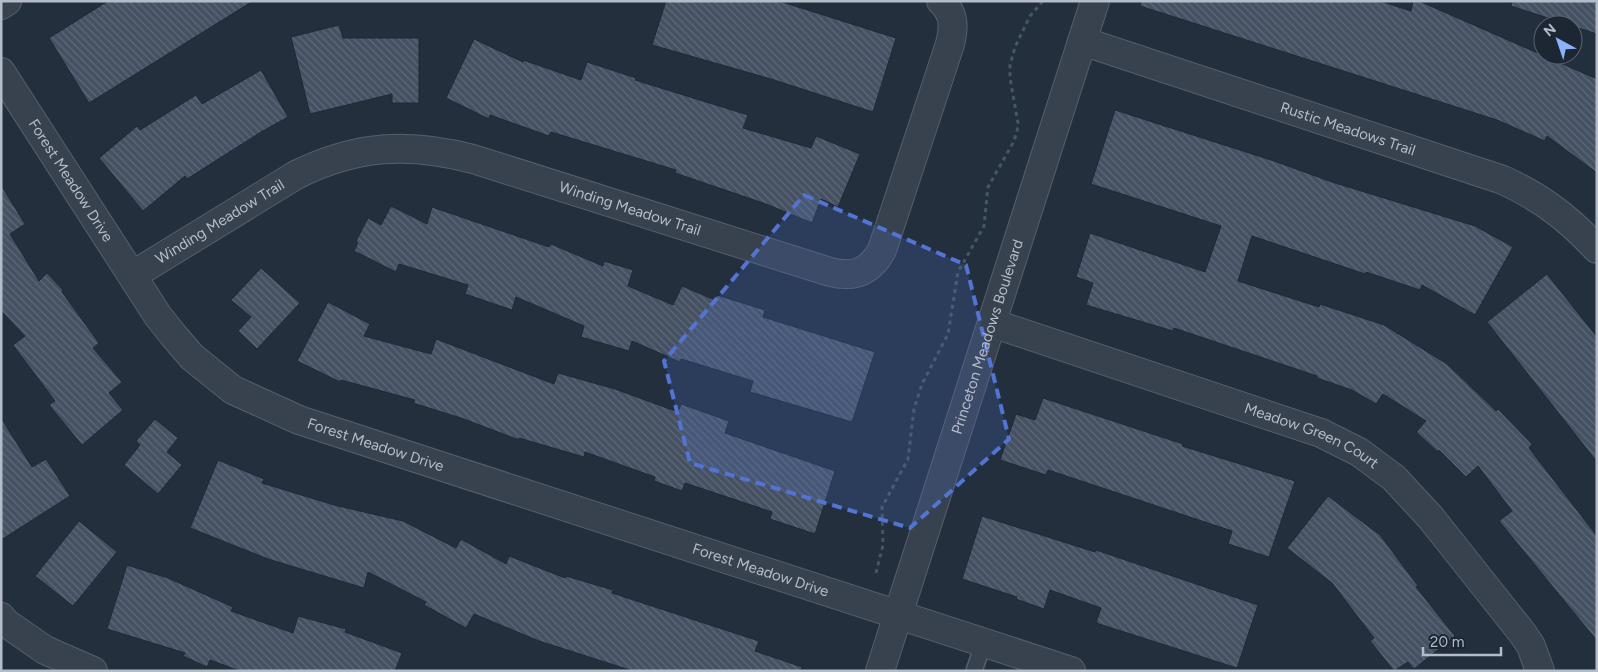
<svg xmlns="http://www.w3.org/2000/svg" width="1598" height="672" viewBox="0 0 1598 672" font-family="Figtree,sans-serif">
<defs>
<pattern id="building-back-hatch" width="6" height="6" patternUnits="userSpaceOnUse" patternTransform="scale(1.25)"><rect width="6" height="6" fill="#455162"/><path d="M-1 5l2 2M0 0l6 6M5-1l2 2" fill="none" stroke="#5d6877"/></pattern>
</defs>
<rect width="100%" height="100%" fill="#242f3e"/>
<path fill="url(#building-back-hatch)" stroke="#1f2835" d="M 108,1 L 253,1 L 89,103 L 49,38 Z
M 666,1 L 779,1 L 896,38 L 873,112 L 771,79 L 652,45 Z
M 1141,1 L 1380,1 L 1411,11 L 1413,1 L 1419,1 L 1597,79 L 1597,173 L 1547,136 L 1545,141 L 1497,120 L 1140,6 Z
M 1512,1 L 1597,1 L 1597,34 L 1511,6 Z
M 339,25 L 343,38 L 419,38 L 419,103 L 392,103 L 392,94 L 310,114 L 291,37 Z
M 474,39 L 523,62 L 523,60 L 581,80 L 587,62 L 636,78 L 635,80 L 748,115 L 743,128 L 811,148 L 816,136 L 860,154 L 838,207 L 821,199 L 812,223 L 766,204 L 675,173 L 676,170 L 551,132 L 549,136 L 490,115 L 489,119 L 446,98 Z
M 261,70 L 288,117 L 261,132 L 187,179 L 185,176 L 143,211 L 99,158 L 137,126 L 140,130 L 196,95 L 202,104 Z
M 1115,110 L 1274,161 L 1332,182 L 1475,226 L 1513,247 L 1475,315 L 1422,285 L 1420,290 L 1366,272 L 1365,274 L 1252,236 L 1238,281 L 1319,307 L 1320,304 L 1384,325 L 1447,364 L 1496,411 L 1498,409 L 1532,444 L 1529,448 L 1597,536 L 1597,641 L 1499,521 L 1512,511 L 1478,466 L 1466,477 L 1439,450 L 1438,452 L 1416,432 L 1426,421 L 1383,394 L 1376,404 L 1352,390 L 1317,378 L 1317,376 L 1174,328 L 1173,331 L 1086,305 L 1093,283 L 1076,277 L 1090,233 L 1205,272 L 1221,226 L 1091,184 Z
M 1,185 L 25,224 L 10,234 L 39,281 L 47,273 L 63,290 L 62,292 L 99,343 L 93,348 L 122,382 L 109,393 L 123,410 L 82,445 L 49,405 L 55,401 L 13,345 L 25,336 L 1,311 Z
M 391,206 L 427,224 L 432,207 L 549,247 L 551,244 L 603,266 L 604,261 L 633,270 L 628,286 L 673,305 L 682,286 L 715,300 L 717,295 L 765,310 L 763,317 L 875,352 L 852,422 L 750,392 L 753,381 L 681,359 L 680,362 L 632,341 L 629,351 L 581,337 L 584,326 L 516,297 L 512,310 L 465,294 L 468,285 L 399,264 L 396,272 L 354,251 L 358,243 L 356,241 L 368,218 L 381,225 Z
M 261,268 L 300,303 L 257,349 L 238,331 L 251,317 L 231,300 Z
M 1547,274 L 1597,337 L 1597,462 L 1487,322 Z
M 328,302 L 370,324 L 364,336 L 431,354 L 436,339 L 554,384 L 558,373 L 615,389 L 678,412 L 681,404 L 729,421 L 725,433 L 835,471 L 815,534 L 770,519 L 772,512 L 685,483 L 682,491 L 654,481 L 655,477 L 585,452 L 584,457 L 519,438 L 519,440 L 461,418 L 413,403 L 415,400 L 341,380 L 340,382 L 297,361 Z
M 1043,398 L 1183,444 L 1182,446 L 1295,481 L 1269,557 L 1228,544 L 1232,531 L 1048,470 L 1046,475 L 1000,460 L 1016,414 L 1035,420 Z
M 1,418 L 32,467 L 46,459 L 70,496 L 1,540 Z
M 155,419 L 178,438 L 167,452 L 182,465 L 158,494 L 124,465 L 140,445 L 136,441 Z
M 218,460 L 264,479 L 262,483 L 334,505 L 403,521 L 456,548 L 461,539 L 506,564 L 509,556 L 565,578 L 566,576 L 613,590 L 612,593 L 759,641 L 755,651 L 802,667 L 801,671 L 633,671 L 539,641 L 474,614 L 466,628 L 424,605 L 426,602 L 368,572 L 364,588 L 268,559 L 190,528 Z
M 1328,496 L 1380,535 L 1418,586 L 1416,587 L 1455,636 L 1414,669 L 1408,662 L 1394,671 L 1370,641 L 1374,638 L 1332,583 L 1287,548 Z
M 982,516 L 1095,552 L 1096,550 L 1258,605 L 1237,668 L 1096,623 L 1101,608 L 1050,590 L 1044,609 L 1016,599 L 1017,597 L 962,579 Z
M 79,521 L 117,552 L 73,606 L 35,576 Z
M 127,565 L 168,578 L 233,607 L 231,611 L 293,633 L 298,616 L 346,629 L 345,632 L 402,653 L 395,671 L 240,671 L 210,660 L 207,667 L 183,656 L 185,653 L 107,629 Z"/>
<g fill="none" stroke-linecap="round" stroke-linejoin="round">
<defs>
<path id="service" d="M 974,671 L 984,642"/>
<g id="minor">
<path d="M 1,5 L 7,1"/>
<path id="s1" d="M 1082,41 L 1503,180 C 1542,198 1568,218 1597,249"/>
<path id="s2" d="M 1,72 L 158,316 L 174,336 L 192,357 L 233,390 L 299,420 L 1071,671"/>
<path id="s3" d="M 133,275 L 296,175 C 356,145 409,142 473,159 L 830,272 C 854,278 870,272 882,250 L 950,44 C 954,27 955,14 941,1"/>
<path id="s4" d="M 992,323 L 1321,433 L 1359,452 L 1394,478 L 1431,518 L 1523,634 L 1531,646 L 1540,671"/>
<path d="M 1,617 L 6,623 L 45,650 L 93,671"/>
<path id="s5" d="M 880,671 L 1095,1"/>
</g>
</defs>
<use href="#service" stroke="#565f6c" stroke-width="18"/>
<use href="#minor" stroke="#565f6c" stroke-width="30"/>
<path stroke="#44595c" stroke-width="3" stroke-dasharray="4 4" stroke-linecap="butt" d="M 876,573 L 883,545 L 882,507 L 908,459 L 914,409 L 922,384 L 948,334 L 958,272 L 984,226 L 988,187 L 1013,143 L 1017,132 L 1018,123 L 1010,78 L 1010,65 L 1015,47 L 1030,16 L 1043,1"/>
<use href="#service" stroke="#38414e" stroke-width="15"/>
<use href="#minor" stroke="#38414e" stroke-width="28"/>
</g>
<path fill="#5274d3" fill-opacity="0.2" stroke="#5274d3" stroke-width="4" stroke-dasharray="10 6" stroke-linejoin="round" d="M 804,195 L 966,265 L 1009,439 L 910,528 L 690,463 L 664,361 Z"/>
<g text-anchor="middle" stroke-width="4" stroke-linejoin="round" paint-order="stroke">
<g font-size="15" fill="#b4bcc9" stroke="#1d2633">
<text dy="5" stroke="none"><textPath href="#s1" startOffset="280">Rustic Meadows Trail</textPath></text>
<text dy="5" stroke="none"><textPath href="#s2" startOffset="129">Forest Meadow Drive</textPath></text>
<text dy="5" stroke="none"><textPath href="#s3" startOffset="538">Winding Meadow Trail</textPath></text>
<text dy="5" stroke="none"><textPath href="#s3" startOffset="102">Winding Meadow Trail</textPath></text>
<text dy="5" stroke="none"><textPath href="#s5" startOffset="351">Princeton Meadows Boulevard</textPath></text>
<text dy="5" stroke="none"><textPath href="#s4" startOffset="339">Meadow Green Court</textPath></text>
<text dy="5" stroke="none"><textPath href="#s2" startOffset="549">Forest Meadow Drive</textPath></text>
<text dy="5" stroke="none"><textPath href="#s2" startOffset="954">Forest Meadow Drive</textPath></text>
</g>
</g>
<rect width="1598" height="672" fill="none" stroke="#b4bcc9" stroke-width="5"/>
<g transform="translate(1558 40) rotate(320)"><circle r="24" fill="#1d2633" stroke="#59626f"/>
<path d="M0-4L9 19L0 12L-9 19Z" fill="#8ab4f8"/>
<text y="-8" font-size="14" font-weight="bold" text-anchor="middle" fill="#b4bcc9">N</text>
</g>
<path d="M1423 647v8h78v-8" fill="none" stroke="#b4bcc9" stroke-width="2.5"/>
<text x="1430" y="647" font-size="15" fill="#b4bcc9" stroke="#1d2633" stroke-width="4" paint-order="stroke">20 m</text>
</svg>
